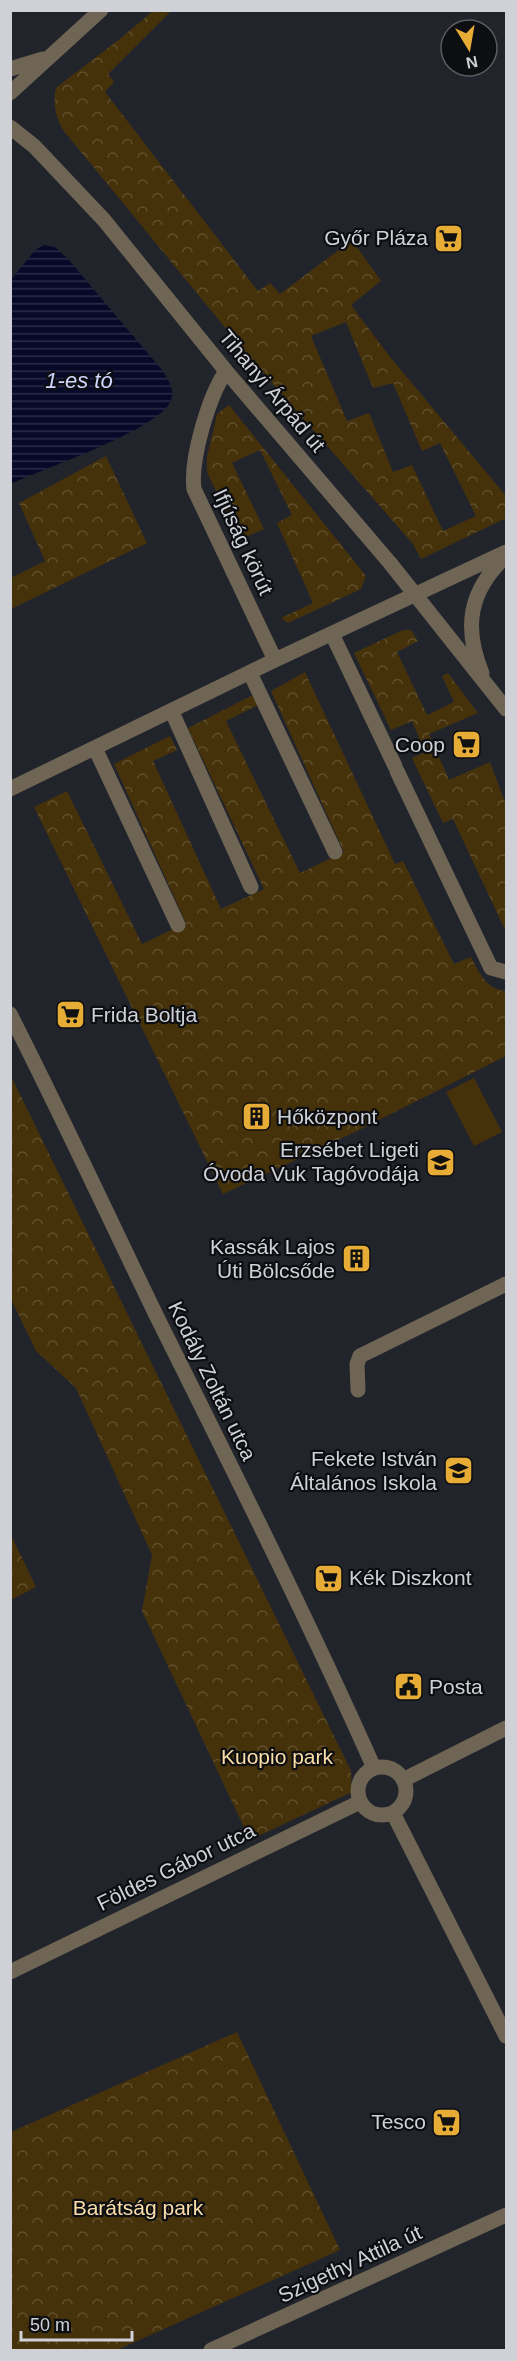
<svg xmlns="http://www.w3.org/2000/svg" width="517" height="2361" viewBox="0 0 517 2361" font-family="Arial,sans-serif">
<defs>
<pattern id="park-crowns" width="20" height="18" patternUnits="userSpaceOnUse" patternTransform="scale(1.5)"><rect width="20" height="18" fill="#46320a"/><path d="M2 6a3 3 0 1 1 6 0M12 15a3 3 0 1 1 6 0" fill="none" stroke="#604f2d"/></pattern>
<pattern id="water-rules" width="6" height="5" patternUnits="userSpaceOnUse" patternTransform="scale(1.5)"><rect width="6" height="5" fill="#070929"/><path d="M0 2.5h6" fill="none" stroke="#2a2c47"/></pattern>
</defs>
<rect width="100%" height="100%" fill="#22242c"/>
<path fill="#46320a" d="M 474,1078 L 502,1132 L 474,1146 L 446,1092 Z"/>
<path fill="url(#park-crowns)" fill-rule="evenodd" d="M 154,10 L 171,11 L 108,74 L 114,82 L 105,92 L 258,291 L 270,283 L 280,294 L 352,240 L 381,281 L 351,305 L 390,357 L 506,496 L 506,518 L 421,559 L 413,544 L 246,353 L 63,130 C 55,115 53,104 56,88 C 89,62 123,38 154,10 ZM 346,322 L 373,388 L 393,383 L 422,451 L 440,443 L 476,516 L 443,531 L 412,465 L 393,472 L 369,413 L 347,421 L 311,336 Z
M 229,405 L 366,576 L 361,589 L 288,623 L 281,618 L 313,603 L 277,523 L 292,515 L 260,450 L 232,463 L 264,529 L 239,540 L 207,472 L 207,457 L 217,414 Z
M 106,456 L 147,543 L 11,609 L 11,578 L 45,561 L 19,503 Z
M 403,630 L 411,630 L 418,641 L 397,652 L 427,715 L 454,702 L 442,676 L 448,673 L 478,713 L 429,734 L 449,780 L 490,762 L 506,805 L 506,932 L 453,819 L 443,823 L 412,758 L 425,752 L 412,721 L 391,730 L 354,653 Z
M 305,672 L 395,864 L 403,861 L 454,964 L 471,957 C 479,973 487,990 506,991 L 506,1056 L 359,1130 L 223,1194 L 34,807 L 67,791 L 142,944 L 186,923 L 114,764 L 170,736 L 177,750 L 153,761 L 221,909 L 264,889 L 188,728 L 253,695 L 258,705 L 226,721 L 300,873 L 344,852 L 271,691 Z
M 10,1074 L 351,1771 L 352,1792 L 250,1840 L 142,1611 L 152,1555 L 76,1388 L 36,1351 L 11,1299 Z
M 10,1533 L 36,1587 L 11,1600 L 10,1600 Z
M 237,2032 L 340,2250 L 117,2350 L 11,2350 L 11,2132 Z"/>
<path fill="url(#water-rules)" d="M 44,245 L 55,247 L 68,259 L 162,370 C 168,379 175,389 171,400 C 162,429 41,469 11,484 L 11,280 L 35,250 Z"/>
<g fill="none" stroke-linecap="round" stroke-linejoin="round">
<path stroke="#6f6554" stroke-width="15" d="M 10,69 L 43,59
M 10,93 L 101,10
M 10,127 L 34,146 L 104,220 L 226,371 L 390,563 L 506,709
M 226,371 C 209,396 190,459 194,489 L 275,660
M 332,634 L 395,766
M 250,673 L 335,852
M 482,673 C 463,627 469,591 506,556
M 172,712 L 251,887
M 95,748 L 178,925
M 397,771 L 491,968 L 506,972
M 10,789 L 275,660 L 506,552
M 10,1014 C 61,1114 108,1216 157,1317 C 231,1466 306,1615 374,1768
M 358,1390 L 357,1364 L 360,1356 L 506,1284
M358 1791a24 24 0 1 1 48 0a24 24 0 1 1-48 0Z
M 403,1780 L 506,1728
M 393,1813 L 506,2036
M 10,1972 L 360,1802
M 211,2350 L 506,2215"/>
</g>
<defs>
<symbol id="supermarket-square" viewBox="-11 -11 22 22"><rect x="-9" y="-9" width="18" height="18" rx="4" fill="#e6ac36" stroke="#0d0e11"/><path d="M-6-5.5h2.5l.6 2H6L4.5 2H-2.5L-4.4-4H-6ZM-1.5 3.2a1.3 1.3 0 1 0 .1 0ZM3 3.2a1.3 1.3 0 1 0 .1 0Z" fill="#111"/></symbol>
<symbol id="building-square" viewBox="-11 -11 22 22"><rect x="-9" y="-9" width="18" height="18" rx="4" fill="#e6ac36" stroke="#0d0e11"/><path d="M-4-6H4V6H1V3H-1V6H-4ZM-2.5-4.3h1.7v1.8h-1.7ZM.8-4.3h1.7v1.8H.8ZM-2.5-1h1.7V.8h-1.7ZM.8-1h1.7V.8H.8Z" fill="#111"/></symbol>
<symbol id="school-square" viewBox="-11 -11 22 22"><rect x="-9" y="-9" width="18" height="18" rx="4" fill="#e6ac36" stroke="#0d0e11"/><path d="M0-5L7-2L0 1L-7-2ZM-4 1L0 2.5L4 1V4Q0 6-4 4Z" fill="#111"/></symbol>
<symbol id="civic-square" viewBox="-11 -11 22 22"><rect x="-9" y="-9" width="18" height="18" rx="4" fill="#e6ac36" stroke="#0d0e11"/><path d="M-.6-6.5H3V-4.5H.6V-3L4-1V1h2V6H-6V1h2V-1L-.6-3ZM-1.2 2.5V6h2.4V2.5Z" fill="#111"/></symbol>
</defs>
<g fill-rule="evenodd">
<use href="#supermarket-square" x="432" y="222" width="33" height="33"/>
<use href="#supermarket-square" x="450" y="728" width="33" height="33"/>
<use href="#supermarket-square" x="54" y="998" width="33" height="33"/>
<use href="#building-square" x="240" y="1100" width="33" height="33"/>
<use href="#school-square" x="424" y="1146" width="33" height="33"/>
<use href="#building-square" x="340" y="1242" width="33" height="33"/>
<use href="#school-square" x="442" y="1454" width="33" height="33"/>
<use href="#supermarket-square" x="312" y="1562" width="33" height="33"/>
<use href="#civic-square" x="392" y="1670" width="33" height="33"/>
<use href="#supermarket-square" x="430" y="2106" width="33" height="33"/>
</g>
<g text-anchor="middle" stroke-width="4.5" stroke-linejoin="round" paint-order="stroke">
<g font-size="21" fill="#d0d1d7" stroke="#0d0e11" text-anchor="end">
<text x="428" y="245">Győr Pláza</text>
<text x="445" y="752">Coop</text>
<text x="91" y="1022" text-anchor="start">Frida Boltja</text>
<text x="277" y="1124" text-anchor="start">Hőközpont</text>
<text x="419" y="1157">Erzsébet Ligeti<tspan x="419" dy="24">Óvoda Vuk Tagóvodája</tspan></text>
<text x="335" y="1254">Kassák Lajos<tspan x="335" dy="24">Úti Bölcsőde</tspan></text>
<text x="437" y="1466">Fekete István<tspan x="437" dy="24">Általános Iskola</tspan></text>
<text x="349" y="1585" text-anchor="start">Kék Diszkont</text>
<text x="429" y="1694" text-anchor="start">Posta</text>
<text x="426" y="2129">Tesco</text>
</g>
<g font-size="21" fill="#d0d1d7" stroke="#0d0e11">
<text transform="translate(272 391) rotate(50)" y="7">Tihanyi Árpád út</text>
<text transform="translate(243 542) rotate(65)" y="7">Ifjúság körút</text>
<text transform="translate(212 1381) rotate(64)" y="7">Kodály Zoltán utca</text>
<text transform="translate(176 1867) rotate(-26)" y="7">Földes Gábor utca</text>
<text transform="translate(350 2264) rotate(-25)" y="7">Szigethy Attila út</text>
</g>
<g font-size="21" fill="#fbdda9" stroke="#0d0e11">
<text x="277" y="1764">Kuopio park</text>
<text x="138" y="2215">Barátság park</text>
</g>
<g font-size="22" font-style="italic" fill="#ccd6fe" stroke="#0d0e11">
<text x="79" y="388">1-es tó</text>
</g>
</g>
<rect width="517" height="2361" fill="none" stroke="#d0d1d7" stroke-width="24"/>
<g transform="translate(469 48) rotate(169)"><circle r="28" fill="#0d0e11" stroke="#5b5c60" stroke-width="1.5"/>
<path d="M0-4.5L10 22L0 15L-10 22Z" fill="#e6ac36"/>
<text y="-9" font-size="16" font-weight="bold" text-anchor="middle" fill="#d0d1d7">N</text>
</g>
<path d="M21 2331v9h111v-9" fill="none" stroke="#d0d1d7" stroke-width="3"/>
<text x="30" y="2331" font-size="18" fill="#d0d1d7" stroke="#0d0e11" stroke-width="4.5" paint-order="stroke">50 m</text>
</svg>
